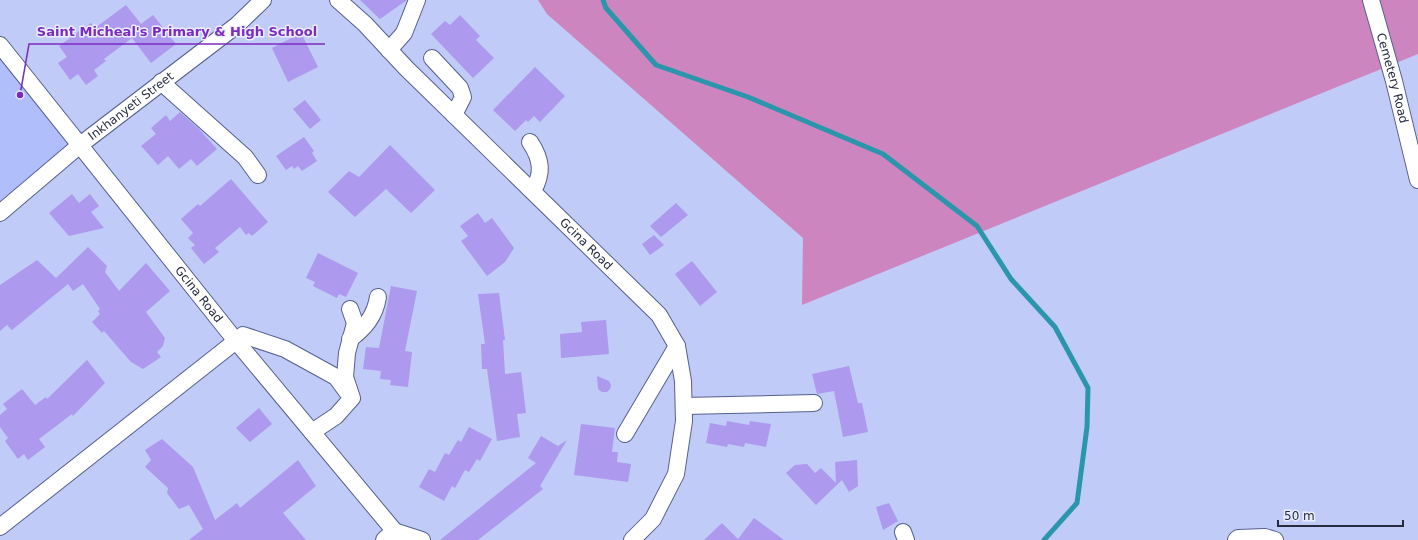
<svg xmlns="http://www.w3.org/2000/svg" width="1418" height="540" viewBox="0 0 1418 540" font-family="'DejaVu Sans',sans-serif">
<rect width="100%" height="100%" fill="#c0cbf7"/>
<path fill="#b0bffc" d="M 0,45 L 80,145 L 0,212 Z"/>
<path fill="#cd85c0" d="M 538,0 L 1418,0 L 1418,54 L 802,305 L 803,238 L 547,14 Z"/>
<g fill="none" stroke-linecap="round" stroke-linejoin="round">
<path stroke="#2b96ab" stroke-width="5" d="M 603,0 L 606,8 L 656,65 L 748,97 L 883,154 L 977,226 L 1011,279 L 1055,327 L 1088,388 L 1087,427 L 1077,503 L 1044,540"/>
</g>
<path fill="#ad99ee" d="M 360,0 L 407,0 L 380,19 Z
M 126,5 L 141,24 L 153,15 L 176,44 L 151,63 L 132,38 L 104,59 L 106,61 L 94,70 L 98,76 L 86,85 L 78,74 L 70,80 L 58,63 L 67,57 L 59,46 L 91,23 L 95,28 Z
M 460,15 L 480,36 L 476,40 L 494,58 L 473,78 L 431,34 L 445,21 L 450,25 Z
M 301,33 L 318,67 L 288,82 L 272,48 Z
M 535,67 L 565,96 L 540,122 L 534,116 L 528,122 L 526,120 L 515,131 L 493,110 Z
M 305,100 L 321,120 L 310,129 L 293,109 Z
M 180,112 L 199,129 L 217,149 L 197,166 L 191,159 L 179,169 L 168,156 L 158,165 L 141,146 L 156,134 L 151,128 L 166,115 L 170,121 Z
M 304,137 L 314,151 L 312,153 L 317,161 L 302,171 L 298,166 L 294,169 L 292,166 L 286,170 L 276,156 Z
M 390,145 L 435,190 L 411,213 L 386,189 L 355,217 L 328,192 L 349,171 L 359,177 Z
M 231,179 L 268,222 L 252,236 L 249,233 L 246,235 L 240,227 L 215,248 L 219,252 L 204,264 L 191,248 L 195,245 L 188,238 L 193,233 L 181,219 L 198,204 L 200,206 Z
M 72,194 L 79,203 L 90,194 L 99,206 L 91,212 L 104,228 L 69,236 L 49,213 Z
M 676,203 L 688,215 L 661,237 L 650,226 Z
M 478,213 L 485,223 L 492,218 L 514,248 L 505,262 L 487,276 L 461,241 L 468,236 L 460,226 Z
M 654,235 L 664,245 L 650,255 L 642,244 Z
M 88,247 L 107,266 L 105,272 L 119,291 L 146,263 L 170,291 L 146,312 L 165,338 L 163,346 L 157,352 L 161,357 L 143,369 L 131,362 L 104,331 L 102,333 L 92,322 L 100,314 L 98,311 L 100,309 L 83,284 L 73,291 L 68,284 L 12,330 L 7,325 L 0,331 L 0,285 L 37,260 L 56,278 Z
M 318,253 L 358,273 L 346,297 L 339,294 L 337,298 L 313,286 L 315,282 L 306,278 Z
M 692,261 L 717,292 L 700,306 L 675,274 Z
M 391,286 L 417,291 L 405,351 L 412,352 L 408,387 L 390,385 L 391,380 L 380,379 L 381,371 L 363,369 L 366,347 L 379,348 Z
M 499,293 L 505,340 L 503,340 L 505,374 L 521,372 L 526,413 L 517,414 L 520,437 L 497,441 L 487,369 L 482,369 L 481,344 L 485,344 L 478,294 Z
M 606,320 L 609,354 L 561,358 L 560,334 L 582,332 L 581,322 Z
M 87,360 L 105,383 L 73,416 L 72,414 L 39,439 L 45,447 L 28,460 L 24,454 L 18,459 L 5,441 L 8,438 L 0,427 L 0,415 L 7,409 L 3,404 L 22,389 L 35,405 L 46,397 L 47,399 Z
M 849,366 L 858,403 L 862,403 L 868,432 L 843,437 L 834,391 L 817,394 L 812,374 Z
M 597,376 L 609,381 L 611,385 L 610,389 L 607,392 L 602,392 L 598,389 Z
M 259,408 L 272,424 L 250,442 L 236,428 Z
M 727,421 L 749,425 L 750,421 L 771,424 L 766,447 L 745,443 L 744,447 L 728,444 L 727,447 L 706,443 L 710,423 L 726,426 Z
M 581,424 L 615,428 L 612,452 L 618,452 L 617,462 L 631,464 L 628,482 L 574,475 Z
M 469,427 L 492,439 L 480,461 L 477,459 L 469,472 L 465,470 L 455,488 L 452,486 L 444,501 L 419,487 L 429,469 L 435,472 L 445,453 L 449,455 L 458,440 L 461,442 Z
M 541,436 L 558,446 L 567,440 L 540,486 L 543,489 L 478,540 L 440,540 L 536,463 L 528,458 Z
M 162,439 L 193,467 L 215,520 L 237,503 L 240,508 L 298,460 L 316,486 L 283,513 L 306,540 L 189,540 L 203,529 L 189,505 L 179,509 L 167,493 L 168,488 L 145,467 L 151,460 L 145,450 Z
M 857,460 L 858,486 L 849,492 L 842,480 L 816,505 L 786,473 L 795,465 L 807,464 L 815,473 L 821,468 L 836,483 L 835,462 Z
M 889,503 L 898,521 L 883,530 L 876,507 Z
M 754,518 L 784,540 L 704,540 L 722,523 L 738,539 Z"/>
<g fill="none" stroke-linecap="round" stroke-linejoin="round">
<defs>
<g id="minor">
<path id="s1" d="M 338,0 L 365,24 L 406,68 L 659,315 L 677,346 L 683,381 L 684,421 L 676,474 L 653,519 L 632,540"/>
<path id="s2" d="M 1371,0 L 1394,81 L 1418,180"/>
<path id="s3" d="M 0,45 L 236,341 L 402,540"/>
<path d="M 389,50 L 404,33 L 417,0"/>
<path d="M 432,58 L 460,88 L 463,97 L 454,115"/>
<path d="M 161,82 L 245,157 L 258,175"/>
<path d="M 530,142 C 542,160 543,173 533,191"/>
<path id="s4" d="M 0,213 L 80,145 L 237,25 L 263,0"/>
<path d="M 243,335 L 285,349 L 336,377 L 347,392"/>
<path d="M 350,339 C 365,328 375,316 378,297"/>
<path d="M 684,406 L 814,403"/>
<path d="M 312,432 L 336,416 L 352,398 L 345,377 L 347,353 L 355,323 L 350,309"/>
<path d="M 625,434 L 677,346"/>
<path d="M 0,527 L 236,341"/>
<path d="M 903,532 L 906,540"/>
<path d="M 384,540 L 394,531 L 422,540"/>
<path d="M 1236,540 L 1238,538 L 1265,537 L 1275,540"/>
</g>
</defs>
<use href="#minor" stroke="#556090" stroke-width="18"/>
<use href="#minor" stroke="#fff" stroke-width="16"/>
</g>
<g text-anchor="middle" stroke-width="3" stroke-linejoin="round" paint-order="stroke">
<g font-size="12" fill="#262b40" stroke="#e9edfe">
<text dy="4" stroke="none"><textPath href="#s2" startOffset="81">Cemetery Road</textPath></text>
<text dy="4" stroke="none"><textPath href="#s4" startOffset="169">Inkhanyeti Street</textPath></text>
<text dy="4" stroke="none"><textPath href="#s1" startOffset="348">Gcina Road</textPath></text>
<text dy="4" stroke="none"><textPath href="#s3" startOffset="319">Gcina Road</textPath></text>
</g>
</g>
<path fill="none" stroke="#7b2cbf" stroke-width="1.5" d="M20 95L29 44H325"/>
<circle fill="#7b2cbf" stroke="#e9edfe" stroke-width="1.5" cx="20" cy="95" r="4"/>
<g font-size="13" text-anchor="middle" font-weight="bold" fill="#7b2cbf" stroke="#e9edfe" stroke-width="3" stroke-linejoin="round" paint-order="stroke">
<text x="177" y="36">Saint Micheal's Primary &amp; High School</text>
</g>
<path d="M1278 520v6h125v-6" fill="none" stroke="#262b40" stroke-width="2"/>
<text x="1284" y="520" font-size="12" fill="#262b40" stroke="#e9edfe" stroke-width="3" paint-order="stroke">50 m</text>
</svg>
